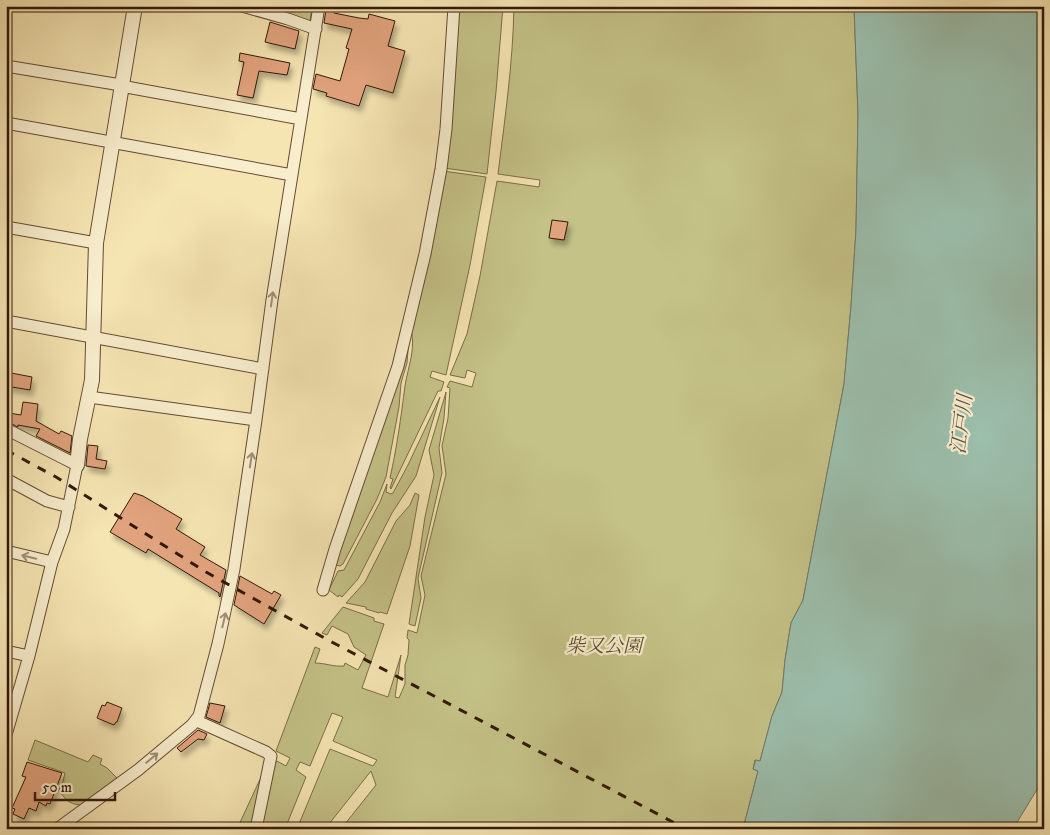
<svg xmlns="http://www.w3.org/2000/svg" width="1050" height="835" viewBox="0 0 1050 835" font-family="'IM FELL DW Pica','Noto Serif JP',serif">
<defs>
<filter id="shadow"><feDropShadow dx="3" dy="5.5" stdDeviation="2.5" flood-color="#0004"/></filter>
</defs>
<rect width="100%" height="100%" fill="#f5e5b2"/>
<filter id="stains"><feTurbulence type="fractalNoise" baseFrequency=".004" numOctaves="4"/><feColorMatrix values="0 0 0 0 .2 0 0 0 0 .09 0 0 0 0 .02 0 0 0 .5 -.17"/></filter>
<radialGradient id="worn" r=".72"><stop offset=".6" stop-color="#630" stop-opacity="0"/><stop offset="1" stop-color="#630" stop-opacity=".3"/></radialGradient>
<path fill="#c4c287" stroke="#7c6d48" d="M 276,6 L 312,6 L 310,22 L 275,11 Z
M 458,6 L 503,6 L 496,92 L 487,174 L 444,168 Z
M 514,6 L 854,6 L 858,114 L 856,230 L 851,306 L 844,384 L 803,600 L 791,623 L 785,660 L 782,692 L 772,716 L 760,761 L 755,760 L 753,769 L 758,771 L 743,829 L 341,829 L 376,785 L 371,771 L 325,829 L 297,829 L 330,749 L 373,766 L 377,760 L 333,741 L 343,717 L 332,713 L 310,766 L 300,762 L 296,770 L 306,777 L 285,829 L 259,829 L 272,768 L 277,761 L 286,766 L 290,758 L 276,751 L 315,647 L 320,649 L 315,663 C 325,663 334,667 344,666 L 345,663 L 358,670 L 366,655 L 354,647 L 348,634 L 332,626 L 327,635 L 322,633 L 343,607 L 374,618 L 374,621 L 384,624 L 362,688 L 388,697 L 401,655 L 395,697 L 399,698 L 405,684 L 405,665 L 408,655 L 409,640 L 407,638 L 408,630 L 417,633 L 425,595 L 421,576 L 446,474 L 442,446 L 448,418 L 450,388 L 447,387 L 450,381 L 472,387 L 476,373 L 467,370 L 465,378 L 450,375 L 467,334 L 480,276 L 497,181 L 539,187 L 540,180 L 498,174 C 505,118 513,62 514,6 Z
M 443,171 L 486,177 L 470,265 L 446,375 L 432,371 L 430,377 L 444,382 L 441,391 L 438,391 L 391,489 L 390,488 L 393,479 L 390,478 C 397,447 401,417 405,386 C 408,366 416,350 411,329 Z
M 409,338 L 407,363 L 401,383 L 399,407 L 386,477 L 377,499 L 343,564 L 340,566 L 336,565 L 329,583 Z
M 446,392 L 444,418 L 439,448 L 442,473 L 418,578 L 421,598 L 415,626 L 409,624 L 425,517 L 434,475 L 429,450 Z
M 440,397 L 416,476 L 392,513 L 358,579 L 342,597 L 339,595 L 338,597 L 329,590 L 338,571 L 344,570 L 380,502 L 387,484 L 386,492 L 391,494 L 393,493 L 408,465 Z
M 415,493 L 419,495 L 410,546 L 387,614 L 380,612 L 379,613 L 366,609 L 366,607 L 346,603 L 365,582 L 396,521 L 410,505 Z
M 35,740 L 88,762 L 93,755 L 102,759 L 100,764 L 107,768 L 117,778 L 80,805 C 68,804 65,798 58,790 L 62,785 L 65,773 L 28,760 Z
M 262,775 L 252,829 L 237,829 Z"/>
<path fill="#9cbfad" stroke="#727c6c" d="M 854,6 L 1044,6 L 1044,778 L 1013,829 L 743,829 L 758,771 L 753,769 L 756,760 L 760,761 L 772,716 L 782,692 L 785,660 L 791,623 L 803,600 L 844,384 L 851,306 L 856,230 L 858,114 Z"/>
<path fill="#e1a37d" stroke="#33180a" filter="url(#shadow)" d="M 326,9 L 335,11 L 334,13 L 359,18 L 368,19 L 369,14 L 395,21 L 388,46 L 405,51 L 393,93 L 366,85 L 359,106 L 326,96 L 327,93 L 313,89 L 316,74 L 340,81 L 349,49 L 346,48 L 352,29 L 324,23 Z
M 270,22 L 299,31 L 295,49 L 265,42 Z
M 240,53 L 290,63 L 287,75 L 259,71 L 253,98 L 237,95 L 244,62 L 239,61 Z
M 552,220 L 568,222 L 564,240 L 549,238 Z
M 6,372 L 32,377 L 30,390 L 6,386 Z
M 23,402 L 38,404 L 36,421 L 59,434 L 61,431 L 72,436 L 70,453 L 36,436 L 40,429 L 18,425 L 18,427 L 8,422 L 9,413 L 21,415 Z
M 88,445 L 98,446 L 96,459 L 107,461 L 105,469 L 86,466 Z
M 134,493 L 143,496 L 182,519 L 176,529 L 205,547 L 200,555 L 226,570 L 220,597 L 219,596 L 219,593 L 148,549 L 146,553 L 110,532 Z
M 240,576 L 272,594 L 274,591 L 281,595 L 264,624 L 234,605 Z
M 107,702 L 122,708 L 117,722 L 116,722 L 114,725 L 97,718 L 102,705 L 105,706 Z
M 210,703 L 225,706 L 220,723 L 206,717 Z
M 198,730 L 207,734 L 204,740 L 198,739 L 181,752 L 177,748 Z
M 27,762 L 62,773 L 50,804 L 47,803 L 46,806 L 39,802 L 36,811 L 29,808 L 24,819 L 13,814 L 15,809 L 12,808 L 26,777 L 22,776 Z"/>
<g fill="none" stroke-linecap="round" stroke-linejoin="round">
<defs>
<path id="minor" d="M 242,6 L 288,19 L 316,29
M 6,66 L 121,85
M 121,86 L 301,119
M 6,123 L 292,175
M 6,227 L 96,243
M 6,321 L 263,369
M 89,397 L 256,420
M 6,429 L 77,465 L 64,529 L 52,562 L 29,656 L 6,735
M 6,479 L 47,501 L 69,507
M 6,551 L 52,562
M 323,590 L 335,549 L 398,366 L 425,254 L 441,169 L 446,129 L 454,6
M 6,651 L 29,656
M 197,721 L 266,752 L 271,756 L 256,829
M 57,829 L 138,770 L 192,725 L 199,716 L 218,644 L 234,569 L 256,420 L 272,300 L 319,6"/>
<path id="tertiary" d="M 77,465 L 80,439 L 92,380 L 96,243 L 135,6"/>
</defs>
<use href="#minor" stroke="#644b34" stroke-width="13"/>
<use href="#tertiary" stroke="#644b34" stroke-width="16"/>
<use href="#minor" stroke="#f8eecd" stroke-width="11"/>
<use href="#tertiary" stroke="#f8eecd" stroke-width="14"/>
<path stroke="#33180a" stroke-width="3" stroke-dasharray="9 9" stroke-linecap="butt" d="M 6,450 L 56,477 L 206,572 L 328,640 L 686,829"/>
</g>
<defs><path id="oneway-shaft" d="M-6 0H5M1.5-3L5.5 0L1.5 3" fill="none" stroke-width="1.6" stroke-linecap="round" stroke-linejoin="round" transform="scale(1.25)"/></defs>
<g stroke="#9f8e75">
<use href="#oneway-shaft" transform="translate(272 299) rotate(-82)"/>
<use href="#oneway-shaft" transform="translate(251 460) rotate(-81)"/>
<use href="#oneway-shaft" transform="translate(29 557) rotate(-166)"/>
<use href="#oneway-shaft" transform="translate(224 620) rotate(-77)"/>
<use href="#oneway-shaft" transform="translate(152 758) rotate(-40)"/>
</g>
<g text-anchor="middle" stroke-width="4.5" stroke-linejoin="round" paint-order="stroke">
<g font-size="19" font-style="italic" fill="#5e4b30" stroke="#f8eecd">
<text x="604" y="652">柴又公園</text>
</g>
<g font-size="20" font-style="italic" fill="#585243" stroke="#f8eecd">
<text transform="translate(961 424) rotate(-83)" y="7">江戸川</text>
</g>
</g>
<rect width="1050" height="835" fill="none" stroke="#f5e5b2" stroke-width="25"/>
<rect x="8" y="8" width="1035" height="820" fill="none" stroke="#33180a" stroke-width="2.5"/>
<rect x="12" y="12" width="1025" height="810" fill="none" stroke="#33180a"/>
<path d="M35 792v8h80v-8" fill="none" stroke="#33180a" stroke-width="2.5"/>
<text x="42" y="792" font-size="15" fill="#33180a" stroke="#f8eecd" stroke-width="4" paint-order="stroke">50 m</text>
<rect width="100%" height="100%" filter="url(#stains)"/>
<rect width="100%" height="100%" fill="url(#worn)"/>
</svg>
